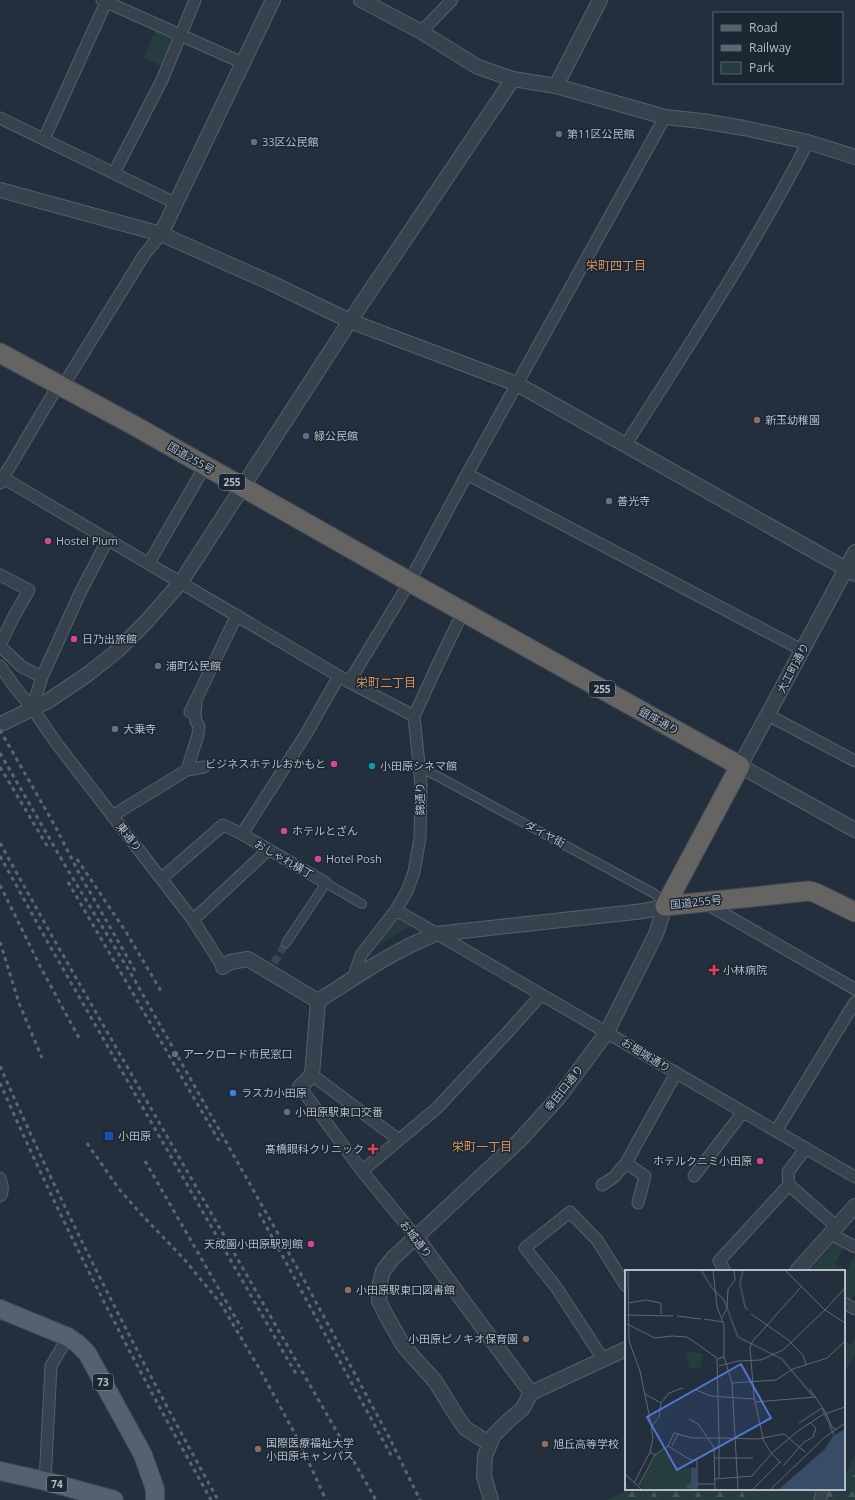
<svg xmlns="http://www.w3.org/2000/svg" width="855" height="1500" viewBox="0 0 855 1500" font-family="'Open Sans','Noto Sans JP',sans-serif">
<defs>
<pattern id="forest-firs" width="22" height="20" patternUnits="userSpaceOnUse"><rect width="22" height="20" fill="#263c3f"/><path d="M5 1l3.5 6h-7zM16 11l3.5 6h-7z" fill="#435659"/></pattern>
</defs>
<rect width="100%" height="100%" fill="#242f3e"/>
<path fill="#263c3f" d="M 156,28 L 176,37 L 164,67 L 144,58 Z
M 396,916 L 411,926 L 370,949 Z
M 836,1240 L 845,1245 L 835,1264 L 847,1270 L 855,1255 L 855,1294 L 850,1302 L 844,1299 L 844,1271 L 810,1271 Z
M 855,1337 L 855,1354 L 844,1375 L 844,1341 L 851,1344 Z
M 855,1455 L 855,1500 L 607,1500 L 628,1489 L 844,1489 L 844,1477 Z"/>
<path fill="url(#forest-firs)" d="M 855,1474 L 855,1500 L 822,1500 L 826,1492 L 832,1489 L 844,1489 L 844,1484 Z
M 637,1489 L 751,1489 L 755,1492 L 751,1500 L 615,1500 Z"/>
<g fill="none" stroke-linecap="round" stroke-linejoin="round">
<path stroke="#3a4453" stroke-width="8" stroke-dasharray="8 4" stroke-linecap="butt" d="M 274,963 L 286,943"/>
<defs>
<path id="pedestrian" d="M 420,768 L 439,777 L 655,894 L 665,905
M 286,943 L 326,883 L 362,904"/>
<path id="minor" d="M 102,0 L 243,63
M 421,32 L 452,0
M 0,118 L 175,203
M 44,139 L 107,0
M 114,173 L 162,80 L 195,0
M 63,386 L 144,255 L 161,234
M 626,444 C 689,345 754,247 808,142
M 467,474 L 802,650
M 0,476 L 349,682 L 406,588 L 467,474 L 665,117
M 0,483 L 59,384
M 149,563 L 205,466
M 0,575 L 29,590 L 14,616 L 0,645
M 0,646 L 22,667 L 42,677
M 0,666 L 14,686 L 32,708 L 57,744 L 193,920 L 223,967
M 349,682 L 414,716
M 32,708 L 42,677 L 80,593 L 108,539
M 190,712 L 237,615
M 768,715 L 855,761
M 187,770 L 198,735 L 199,727 L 196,721 L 195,714 L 196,704
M 112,816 L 187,770 L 204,767
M 242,834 L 306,734 L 339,676
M 162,878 L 223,825 L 242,834 L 326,883
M 705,903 L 855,989
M 396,910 L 855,1177
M 193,920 L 268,850
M 353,979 L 361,955 L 396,910 L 407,891 L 414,872 L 420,838 L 421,784 L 414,716 L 437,666 L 463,612
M 312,1075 L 399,1140
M 300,1087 L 362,1171 L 416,1237
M 776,1131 L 855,1002
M 362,1171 L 437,1108 L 507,1033 L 541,995
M 694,1176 L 743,1112
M 0,1178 C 2,1184 4,1191 0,1196
M 602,1185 L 614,1177 L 626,1163
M 789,1185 L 788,1172 L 806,1148
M 638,1203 L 645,1176 L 626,1163 L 676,1073
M 831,1234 L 855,1247
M 725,1271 L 719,1261 L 789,1185 L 837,1227
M 844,1303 L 855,1309
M 603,1359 L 556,1287 L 525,1248 L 570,1212 L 597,1240 L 626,1286
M 45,1481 L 51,1366 L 68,1337
M 820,1500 L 823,1489"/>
<path id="tertiary" d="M 361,0 L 420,31 L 478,67 L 513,79 L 556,86 L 665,117 L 702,121 L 744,128 L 808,142 L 855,157
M 556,86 L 600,0
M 0,190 L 161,234 L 269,282 L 350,321 L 517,384 L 855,574
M 161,234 L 273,0
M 855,552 L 740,766 L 855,830
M 3,723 L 48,701 L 88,674 L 117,651 L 147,621 L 181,582 L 350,321 L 513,79
M 223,967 L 230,962 L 248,959 L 318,1001
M 318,1001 C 356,977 394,950 436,934 L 644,911 L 665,906
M 300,1087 L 312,1075 L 318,1001
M 416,1237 L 531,1393
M 797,1271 L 855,1206
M 490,1444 L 465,1428 L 456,1415 L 435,1381 L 415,1359 L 403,1345 L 386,1315 L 379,1301 L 380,1283 L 383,1271 L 393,1258 L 416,1237 L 519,1141 L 559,1097 L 607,1032 L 656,934 L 665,906
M 491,1500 L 484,1476 L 485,1456 L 493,1436 L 507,1422 L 523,1408 L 531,1393 L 626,1349"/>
<path id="primary" d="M 0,1309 L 68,1337 L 78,1344 L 87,1353 L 143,1455 L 155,1489 L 155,1500
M 0,1471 L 45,1481 L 114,1500"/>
<path id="trunk" d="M 0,353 L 135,426 L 417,586 L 740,766 L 665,906
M 665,906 L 809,891 L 816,893 L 855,912"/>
</defs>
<use href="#pedestrian" stroke="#565f6c" stroke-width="10"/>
<use href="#minor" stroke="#565f6c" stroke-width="13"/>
<use href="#tertiary" stroke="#565f6c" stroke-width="16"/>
<use href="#primary" stroke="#414a57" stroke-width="20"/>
<use href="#trunk" stroke="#434c59" stroke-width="21"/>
<use href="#pedestrian" stroke="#38414e" stroke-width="8"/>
<use href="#minor" stroke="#38414e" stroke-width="11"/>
<use href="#tertiary" stroke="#38414e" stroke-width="14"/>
<use href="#primary" stroke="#56606e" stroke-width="18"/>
<use href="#trunk" stroke="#656462" stroke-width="19"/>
<path stroke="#5a6575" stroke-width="3" stroke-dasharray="4 4" stroke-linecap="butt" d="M 0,730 L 55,826 L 80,875 L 137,974
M 0,753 L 66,867 L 134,979 L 303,1278 L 389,1437 L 420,1500
M 0,767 L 49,849
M 0,843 L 52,936 L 376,1500
M 0,856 L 47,941 L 296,1374
M 77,859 L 126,932 L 161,991
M 68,882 L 219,1141
M 0,885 L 41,968 L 79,1038
M 0,942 L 19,1003 L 42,1058
M 0,1066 C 65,1214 139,1358 218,1500
M 0,1083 C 44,1183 93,1283 145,1380 C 166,1420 189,1460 211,1500
M 87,1143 L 119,1189 L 141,1214 L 184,1259 L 221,1304 L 259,1368 L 300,1443 L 326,1500
M 145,1161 L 242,1329
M 259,1213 L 392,1457"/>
</g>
<g fill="#5c6f8a" stroke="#1d2633" stroke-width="1.5">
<circle cx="559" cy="134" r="4"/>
<circle cx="254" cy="142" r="4"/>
<circle cx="306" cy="436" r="4"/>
<circle cx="158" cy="666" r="4"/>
<circle cx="175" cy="1054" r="4"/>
<circle cx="287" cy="1112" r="4"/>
</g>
<g fill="#8d6e63" stroke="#1d2633" stroke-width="1.5">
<circle cx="757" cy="420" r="4"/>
<circle cx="348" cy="1290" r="4"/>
<circle cx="526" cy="1339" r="4"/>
<circle cx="545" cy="1444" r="4"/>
<circle cx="258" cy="1449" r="4"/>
</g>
<g fill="#6b7280" stroke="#1d2633" stroke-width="1.5">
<circle cx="609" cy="501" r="4"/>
<circle cx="115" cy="729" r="4"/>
</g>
<g fill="#d1479c" stroke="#1d2633" stroke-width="1.5">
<circle cx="48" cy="541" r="4"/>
<circle cx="74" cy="639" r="4"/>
<circle cx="334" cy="764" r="4"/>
<circle cx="284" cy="831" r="4"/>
<circle cx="318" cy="859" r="4"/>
<circle cx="760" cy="1161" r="4"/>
<circle cx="311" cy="1244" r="4"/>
</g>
<circle fill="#0f9aa8" stroke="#1d2633" stroke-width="1.5" cx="372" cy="766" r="4"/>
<g fill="#e0444e" stroke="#1d2633" stroke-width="1.5">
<path d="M712 964h4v4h4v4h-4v4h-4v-4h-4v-4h4z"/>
<path d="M371 1143h4v4h4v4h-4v4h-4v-4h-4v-4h4z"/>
</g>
<circle fill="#3f7fe0" stroke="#1d2633" stroke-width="1.5" cx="233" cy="1093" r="4"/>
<rect fill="#1a4fb4" stroke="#1d2633" stroke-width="1.5" x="104" y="1131" width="10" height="10" rx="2"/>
<g text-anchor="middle" stroke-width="3" stroke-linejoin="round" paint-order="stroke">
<g fill="#1d2633" stroke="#878f9c" stroke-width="1">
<rect x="219" y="474" width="26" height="16" rx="3"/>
<rect x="589" y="681" width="26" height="16" rx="3"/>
<rect x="93" y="1374" width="20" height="16" rx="3"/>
<rect x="47" y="1476" width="20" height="16" rx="3"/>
</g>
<g font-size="10" font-weight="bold" fill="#b4bcc9">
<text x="232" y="486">255</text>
<text x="602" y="693">255</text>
<text x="103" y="1386">73</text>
<text x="57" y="1488">74</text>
</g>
<g font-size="11" fill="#b4bcc9" stroke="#1d2633" text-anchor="start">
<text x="567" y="138">第11区公民館</text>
<text x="262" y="146">33区公民館</text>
<text x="765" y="424">新玉幼稚園</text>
<text x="314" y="440">緑公民館</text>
<text x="617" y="505">善光寺</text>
<text x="56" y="545">Hostel Plum</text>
<text x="82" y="643">日乃出旅館</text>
<text x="166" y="670">浦町公民館</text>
<text x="123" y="733">大乗寺</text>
<text x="326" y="768" text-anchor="end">ビジネスホテルおかもと</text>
<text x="380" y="770">小田原シネマ館</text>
<text x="292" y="835">ホテルとざん</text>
<text x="326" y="863">Hotel Posh</text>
<text x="723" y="974">小林病院</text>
<text x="183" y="1058">アークロード市民窓口</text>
<text x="241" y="1097">ラスカ小田原</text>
<text x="295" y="1116">小田原駅東口交番</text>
<text x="118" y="1140">小田原</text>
<text x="364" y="1153" text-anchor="end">髙橋眼科クリニック</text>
<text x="752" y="1165" text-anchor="end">ホテルクニミ小田原</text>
<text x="303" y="1248" text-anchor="end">天成園小田原駅別館</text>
<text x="356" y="1294">小田原駅東口図書館</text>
<text x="518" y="1343" text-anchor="end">小田原ピノキオ保育園</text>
<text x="266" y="1447">国際医療福祉大学<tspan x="266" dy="13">小田原キャンパス</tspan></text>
<text x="553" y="1448">旭丘高等学校</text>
</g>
<g font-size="11" fill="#b4bcc9" stroke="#1d2633">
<text transform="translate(191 458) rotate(30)" y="4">国道255号</text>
<text transform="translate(793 668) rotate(-62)" y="4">大工町通り</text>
<text transform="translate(659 721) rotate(29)" y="4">銀座通り</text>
<text transform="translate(420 799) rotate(-90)" y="4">錦通り</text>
<text transform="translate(545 834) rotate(28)" y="4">ダイヤ街</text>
<text transform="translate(129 837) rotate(52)" y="4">東通り</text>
<text transform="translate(284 859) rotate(30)" y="4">おしゃれ横丁</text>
<text transform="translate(696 902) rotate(-6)" y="4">国道255号</text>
<text transform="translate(646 1055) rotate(31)" y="4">お堀端通り</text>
<text transform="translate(564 1088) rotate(-52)" y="4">幸田口通り</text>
<text transform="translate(416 1239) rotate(52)" y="4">お城通り</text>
</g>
<g font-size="12" fill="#d59563" stroke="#1d2633">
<text x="616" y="270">栄町四丁目</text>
<text x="386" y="687">栄町二丁目</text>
<text x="482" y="1151">栄町一丁目</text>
</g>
</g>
<g transform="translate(625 1270)">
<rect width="220" height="220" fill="#242f3e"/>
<path d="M 61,81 L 78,84 L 75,98 L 64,98 ZM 38,181 L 46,187 L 52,199 L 71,197 L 71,220 L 20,220 L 15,217 L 24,198 L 32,184 Z" fill="#263c3f"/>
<path d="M 220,159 L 220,220 L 153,220 L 200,179 L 208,166 ZM 66,198 L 71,198 L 71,220 L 64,218 L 61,220 L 62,215 L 66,214 Z" fill="#394c67"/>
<path fill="none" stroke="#394c67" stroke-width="2" d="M 76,0 L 87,18 L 99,30 L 113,67 L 157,89 L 188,126M 118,0 L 115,13 L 120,37 L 123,40M 197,138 L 209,165M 174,153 L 197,138"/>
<path fill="none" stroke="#5e6776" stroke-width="1" d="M 3,0 L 4,71 L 15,101 L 26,154 L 28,168 L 25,182 L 30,185 L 14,215M 160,0 L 200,40 L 220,18M 3,33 L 21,30 L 36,33 L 36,44M 126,44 L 162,69 L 178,85 L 181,94M 2,45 L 48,46M 52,46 L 76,49M 97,48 L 102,38 L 103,19 L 110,10 L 109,0M 79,49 L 98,52M 2,54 L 30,68 L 47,66 L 62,67 L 92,88M 99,87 L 107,113 L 113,220M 94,96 L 113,91 L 136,90 L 158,80 L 200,40 L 220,53M 107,113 L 151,110 L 168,99 L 202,88 L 220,71M 185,119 L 201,143M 71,120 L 86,126 L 129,129M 20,124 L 36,133 L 44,123 L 58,118M 130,132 L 191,127M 201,143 L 207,157 L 212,160M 64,149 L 73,154 L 82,167M 26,157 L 34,147 L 36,133M 82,168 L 94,168 L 92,89 L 99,87 L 99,55 L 92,37 L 88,0M 82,168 L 89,177 L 90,220M 137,168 L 146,183 L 156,193M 138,168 L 129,127 L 125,78 L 127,72 L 176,17M 43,176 L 64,189 L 72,191 L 72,220M 47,176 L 53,164M 30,185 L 43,176 L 49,163 L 67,168 L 81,168M 89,188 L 128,188M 158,196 L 179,172 L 188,167 L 191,158 L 186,153M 0,204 L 17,220M 94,208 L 94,168 L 132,169 L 159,164 L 180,182M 89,209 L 127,206 L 148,182 L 173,161 L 197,145 L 220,137M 9,213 L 25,182M 72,214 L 89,214M 127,220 L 155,192M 145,220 L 200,167 L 220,153"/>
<path fill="#5274d3" fill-opacity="0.15" stroke="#5274d3" stroke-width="2" d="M 116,94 L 146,148 L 52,200 L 22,147 Z"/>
<rect width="220" height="220" fill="none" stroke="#b4bcc9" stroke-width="2"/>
</g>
<rect x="713" y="12" width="130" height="72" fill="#1d2633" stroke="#59626f"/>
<rect x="721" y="25" width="20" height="6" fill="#56606e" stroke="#59626f"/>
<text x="749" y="32" font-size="12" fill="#b4bcc9">Road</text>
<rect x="721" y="45" width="20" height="6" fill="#5a6575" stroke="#59626f"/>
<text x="749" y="52" font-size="12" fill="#b4bcc9">Railway</text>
<rect x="721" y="62" width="20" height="12" fill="#263c3f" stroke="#59626f"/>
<text x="749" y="72" font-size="12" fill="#b4bcc9">Park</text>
</svg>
